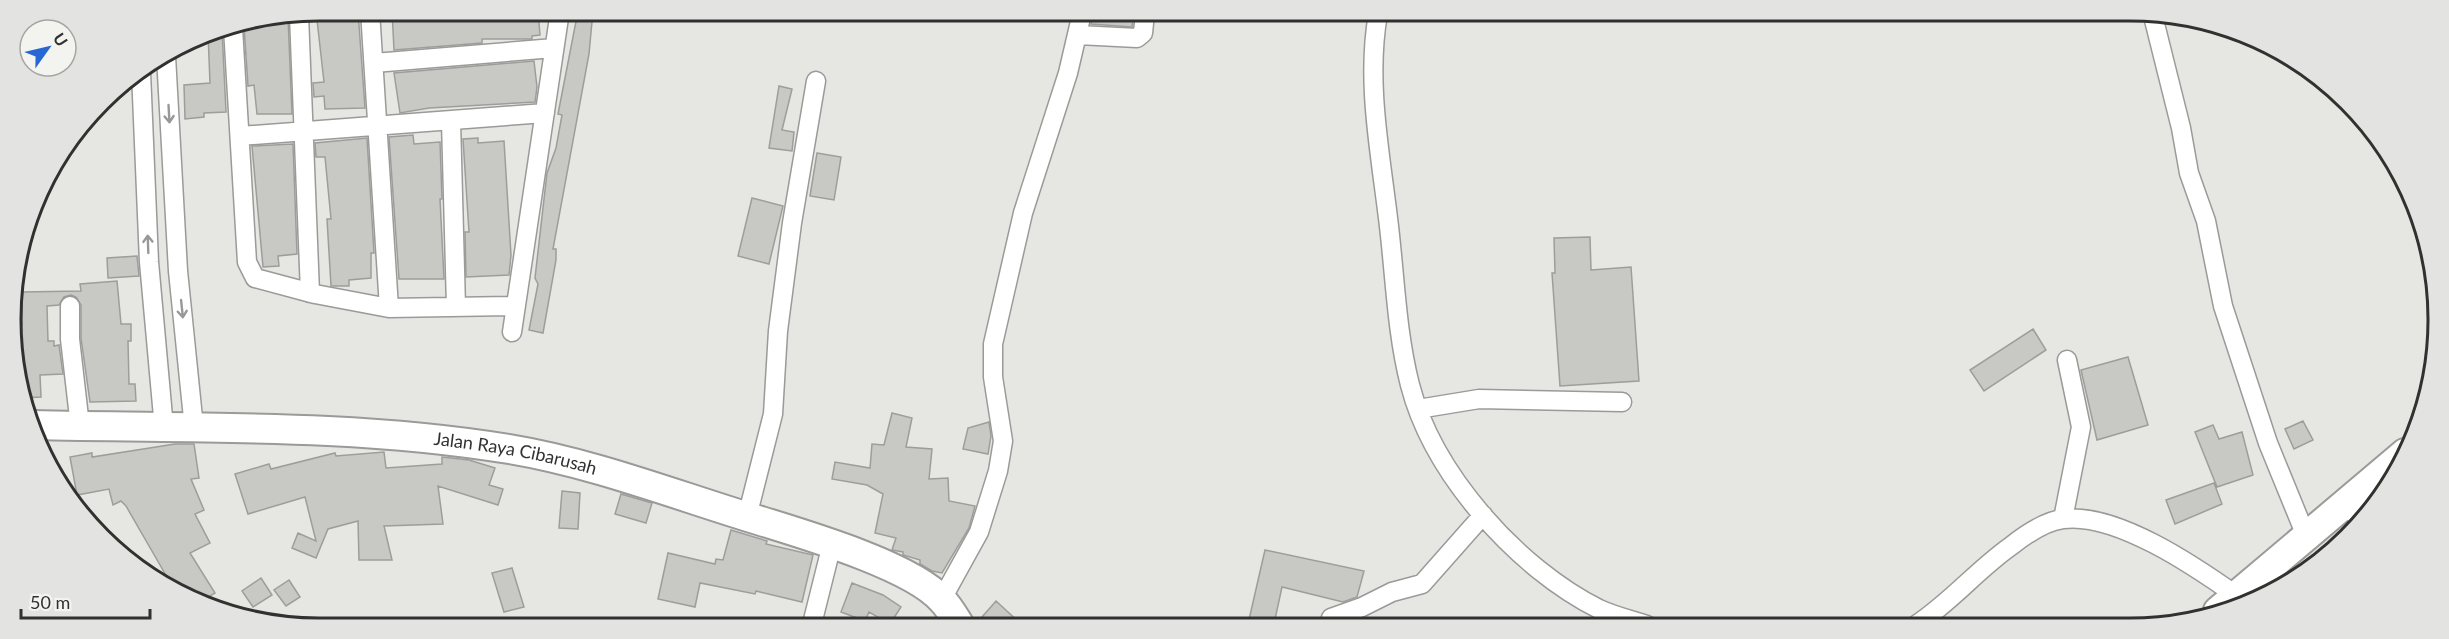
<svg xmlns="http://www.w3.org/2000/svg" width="2449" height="639" viewBox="0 0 2449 639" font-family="Lato,sans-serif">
<rect width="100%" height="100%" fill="#e6e6e3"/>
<path fill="#c8c8c5" stroke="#9d9e9a" stroke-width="1.5" d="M 316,11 L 358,11 L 365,108 L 325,109 L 324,96 L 314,97 L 313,83 L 324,82 Z
M 392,11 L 538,11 L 540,35 L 532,36 L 532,39 L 482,39 L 482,43 L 394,50 Z
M 578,11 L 593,11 L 589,54 L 553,249 L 556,249 L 556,260 L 543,333 L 529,330 L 538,284 L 535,278 L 547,173 L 556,148 L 562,115 L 558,114 Z
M 1093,13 L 1134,13 L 1132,27 L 1091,24 Z
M 288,17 L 292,114 L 257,114 L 254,85 L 248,86 L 244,26 Z
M 222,30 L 226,112 L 204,113 L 204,117 L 185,119 L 184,85 L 210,83 L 208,33 Z
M 534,61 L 537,87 L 535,102 L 429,108 L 400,113 L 394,73 Z
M 779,86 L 792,89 L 782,130 L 794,132 L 792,151 L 769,148 Z
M 413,135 L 414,144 L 440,142 L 442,199 L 440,199 L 444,279 L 399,279 L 389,137 Z
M 367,138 L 374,253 L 371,253 L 371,278 L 349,280 L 349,286 L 331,286 L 327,219 L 331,219 L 325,157 L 316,157 L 315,143 Z
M 478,138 L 478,143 L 504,141 L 511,255 L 509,275 L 466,277 L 465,232 L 469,232 L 463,139 Z
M 293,144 L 297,254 L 278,256 L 279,266 L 263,267 L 252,146 Z
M 817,153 L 841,157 L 834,200 L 810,196 Z
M 752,198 L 783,206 L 769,264 L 738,256 Z
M 1590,237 L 1591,270 L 1631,267 L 1639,381 L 1560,386 L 1552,273 L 1555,273 L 1554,238 Z
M 137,256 L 139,276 L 108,278 L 107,258 Z
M 117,281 L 121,324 L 131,324 L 131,341 L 128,341 L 129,384 L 135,384 L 136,401 L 90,402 L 81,338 L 81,305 L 76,297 L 71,295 L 64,297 L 59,305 L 47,306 L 48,341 L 54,341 L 54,346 L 59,345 L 63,374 L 40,375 L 41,397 L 23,398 L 22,367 L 18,367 L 14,326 L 22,325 L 22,292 L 81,291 L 80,284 Z
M 2033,329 L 2046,350 L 1984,391 L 1970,370 Z
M 2128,357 L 2148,425 L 2097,440 L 2081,370 Z
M 892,413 L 912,418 L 906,447 L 932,449 L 929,479 L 948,478 L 949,501 L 975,506 L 969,528 L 942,573 L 932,571 L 920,564 L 920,560 L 903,555 L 903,552 L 892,550 L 896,538 L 875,533 L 883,494 L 867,485 L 832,479 L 835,462 L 870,468 L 872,444 L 884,445 Z
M 2303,421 L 2313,440 L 2294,449 L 2285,429 Z
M 989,422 L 991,436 L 988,454 L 963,449 L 968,428 Z
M 2213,425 L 2219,439 L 2242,432 L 2253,475 L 2217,487 L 2195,432 Z
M 175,444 L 194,444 L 199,478 L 191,479 L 204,510 L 195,514 L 210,543 L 190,553 L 215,593 L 202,601 L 175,591 L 126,506 L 121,501 L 113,505 L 109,489 L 77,495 L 70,457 L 92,453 L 92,457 Z
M 384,452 L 386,468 L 442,464 L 442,457 L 469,460 L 495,468 L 489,485 L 503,489 L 498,505 L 438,486 L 443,524 L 384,526 L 392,560 L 359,560 L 358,521 L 328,529 L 316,558 L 292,548 L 298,533 L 316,541 L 305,497 L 248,514 L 235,474 L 269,464 L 271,469 L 335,453 L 336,456 Z
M 2214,483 L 2222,504 L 2175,524 L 2166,500 Z
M 562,491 L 580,493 L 578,529 L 559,528 Z
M 621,494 L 652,503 L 646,523 L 615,514 Z
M 731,530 L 767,541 L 766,544 L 813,555 L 802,602 L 756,591 L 755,594 L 700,583 L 695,607 L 658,599 L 668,553 L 715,564 L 716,559 L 723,560 Z
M 1265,550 L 1364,571 L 1357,597 L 1343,602 L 1282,587 L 1274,624 L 1248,624 Z
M 512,568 L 524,607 L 504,612 L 492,573 Z
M 261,578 L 272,595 L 253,607 L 242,591 Z
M 289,580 L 300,597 L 286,606 L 274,590 Z
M 852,583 L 883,595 L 901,607 L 890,624 L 869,612 L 865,621 L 841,612 Z
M 996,601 L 1021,624 L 990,624 L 982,617 Z"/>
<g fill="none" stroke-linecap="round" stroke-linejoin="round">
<defs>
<path id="lane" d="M 2346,509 L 2356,524"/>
<path id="street" d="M 370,11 L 389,308
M 1378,14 C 1366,81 1380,151 1388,218 C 1395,273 1396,330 1410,385 C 1433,474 1517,568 1599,609 C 1614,616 1631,620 1647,625
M 299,15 L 310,293
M 2153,16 L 2181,128 L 2189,173 L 2206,221 L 2223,306 L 2268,443 L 2306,536
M 233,28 L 247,262 L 255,278 L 315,294 L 389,308 L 516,306
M 1078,35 L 1137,38 L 1143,33 L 1145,13
M 166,56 L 178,271 L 194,428
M 374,63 L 554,48
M 141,72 L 149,262 L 164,428
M 451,121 L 456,307
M 240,136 L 545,113
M 70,306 L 70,339 L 80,426
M 512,332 L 560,11
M 1418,409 L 1479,399 L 1622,402
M 747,517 L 773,414 L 778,331 L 792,223 L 816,81
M 2063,519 L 2081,427 L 2067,360
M 942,599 L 979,532 L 998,471 L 1003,441 L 993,377 L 993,344 L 1023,213 L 1068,73 L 1082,13
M 1331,618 L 1362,607 L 1392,592 L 1422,584 L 1483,515
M 812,624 L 832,544
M 1916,625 C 1951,602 1977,570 2011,546 C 2025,535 2045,521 2063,519 C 2116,512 2196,567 2237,596"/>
<g id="primary">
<path id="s1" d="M 33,425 C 192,429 351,423 509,449 C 594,463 678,496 761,521 C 806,535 912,566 942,600 C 949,607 954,616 959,624"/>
<path d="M 2218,611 L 2405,453"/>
</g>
</defs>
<use href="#lane" stroke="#9a9b98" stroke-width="12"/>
<use href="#street" stroke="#9a9b98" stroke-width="21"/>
<use href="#primary" stroke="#9a9b98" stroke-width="32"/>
<use href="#lane" stroke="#fff" stroke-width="9"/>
<use href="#street" stroke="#fff" stroke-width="18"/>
<use href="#primary" stroke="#fff" stroke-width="28"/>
</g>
<defs><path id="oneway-shaft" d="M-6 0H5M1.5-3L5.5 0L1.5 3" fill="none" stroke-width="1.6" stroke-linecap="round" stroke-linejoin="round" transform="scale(1.5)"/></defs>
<g stroke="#989898">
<use href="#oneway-shaft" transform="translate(169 114) rotate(87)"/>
<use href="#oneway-shaft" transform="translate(148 244) rotate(-92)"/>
<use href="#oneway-shaft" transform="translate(182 309) rotate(84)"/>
</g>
<g text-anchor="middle" stroke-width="4.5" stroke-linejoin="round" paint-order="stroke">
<g font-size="18" fill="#313130" stroke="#f3f4f0">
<text dy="6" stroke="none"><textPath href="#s1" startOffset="484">Jalan Raya Cibarusah</textPath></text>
</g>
</g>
<path d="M0 0H2449V639H0ZM319 21H2130A298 298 0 0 1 2428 319V320A298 298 0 0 1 2130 618H319A298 298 0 0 1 21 320V319A298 298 0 0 1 319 21Z" fill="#e3e4e1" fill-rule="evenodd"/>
<path fill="none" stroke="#313130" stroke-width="3" d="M319 21H2130A298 298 0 0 1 2428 319V320A298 298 0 0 1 2130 618H319A298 298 0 0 1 21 320V319A298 298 0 0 1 319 21Z"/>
<g transform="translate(48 48) rotate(56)"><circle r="28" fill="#f3f4f0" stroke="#a5a6a3" stroke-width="1.5"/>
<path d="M0-4.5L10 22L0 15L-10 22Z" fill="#2766d3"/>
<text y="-9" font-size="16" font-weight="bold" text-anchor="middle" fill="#313130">U</text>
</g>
<path d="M21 609v9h129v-9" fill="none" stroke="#313130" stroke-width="3"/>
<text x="30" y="609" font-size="18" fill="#313130" stroke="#f3f4f0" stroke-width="4.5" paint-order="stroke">50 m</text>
</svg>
